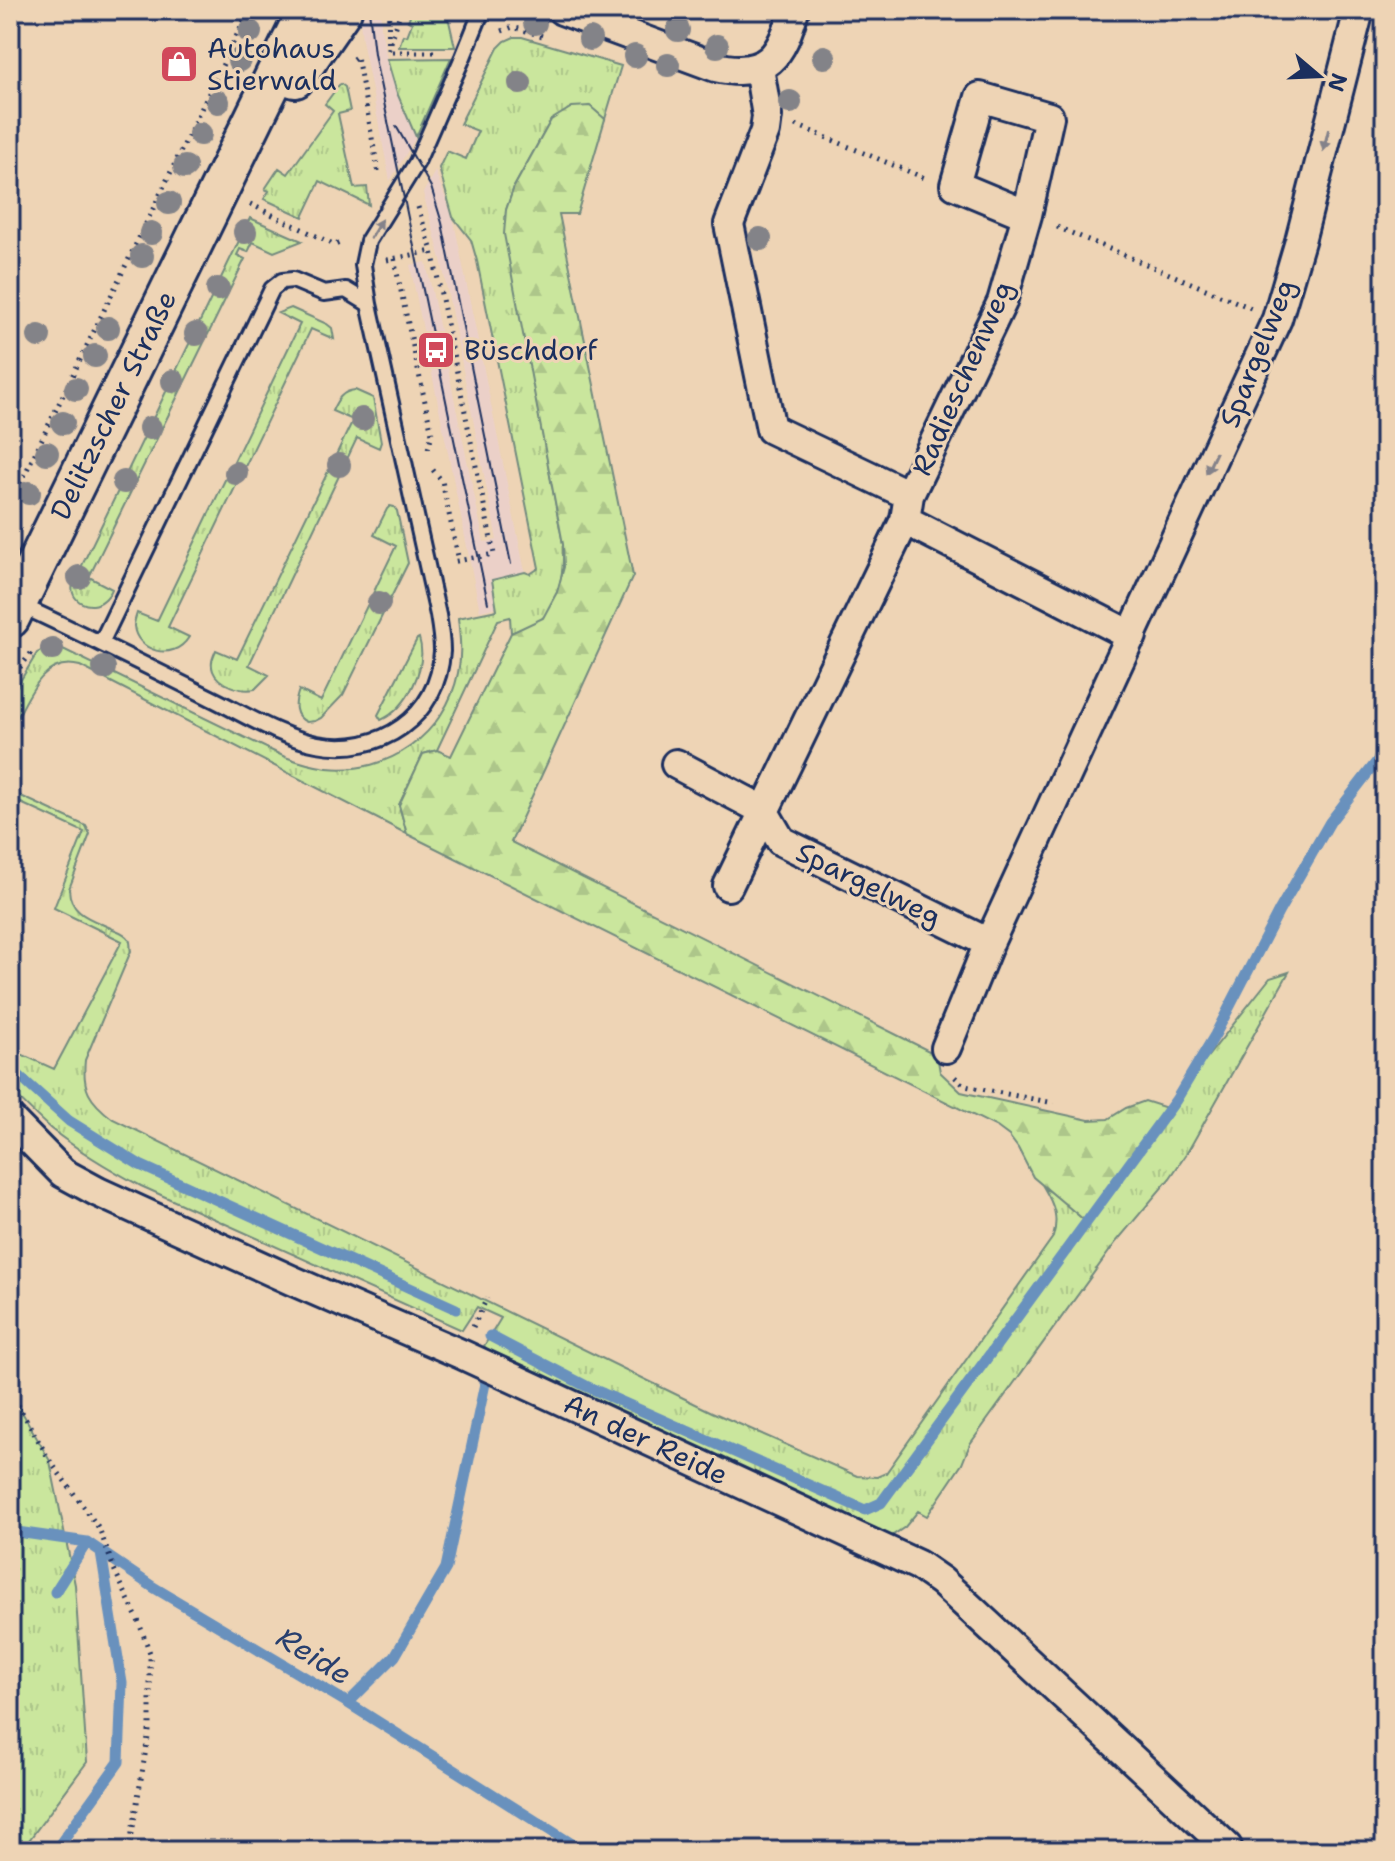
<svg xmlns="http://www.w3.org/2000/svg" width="1395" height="1861" viewBox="0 0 1395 1861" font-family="'Shantell Sans',sans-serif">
<defs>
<pattern id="grass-tufts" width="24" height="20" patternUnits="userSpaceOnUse" patternTransform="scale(2)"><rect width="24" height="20" fill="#cae69d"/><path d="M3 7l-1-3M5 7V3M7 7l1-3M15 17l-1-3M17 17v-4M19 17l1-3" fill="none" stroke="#adc68a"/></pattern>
<pattern id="forest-firs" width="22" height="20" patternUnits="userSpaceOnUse" patternTransform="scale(2)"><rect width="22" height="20" fill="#cae69d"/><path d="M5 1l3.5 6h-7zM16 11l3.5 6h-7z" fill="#adc68a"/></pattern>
</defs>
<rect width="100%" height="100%" fill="#eed4b5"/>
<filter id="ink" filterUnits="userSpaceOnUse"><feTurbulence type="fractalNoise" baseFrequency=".0125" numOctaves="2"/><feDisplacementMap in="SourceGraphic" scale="16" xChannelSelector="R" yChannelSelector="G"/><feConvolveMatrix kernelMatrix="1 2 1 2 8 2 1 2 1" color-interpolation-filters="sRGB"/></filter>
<g filter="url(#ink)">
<path fill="#ebd0c8" d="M 359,10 L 381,10 L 381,28 L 387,59 L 397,93 L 416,137 L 390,181 L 362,40 Z
M 435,171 L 453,217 L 525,572 L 492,580 L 497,607 L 480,611 L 410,265 L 426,262 L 484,542 L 497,540 L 441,259 L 423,193 Z"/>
<path fill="url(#grass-tufts)" stroke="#728a7e" stroke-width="2" d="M 412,10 L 442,10 L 449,21 L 455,47 L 399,47 L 403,35 L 407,36 L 412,23 L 408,21 Z
M 514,37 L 522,37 L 621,66 L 605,119 L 589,106 L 551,120 L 514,187 L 506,210 L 505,234 L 563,544 C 564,568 561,596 545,616 C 538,624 521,628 511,633 L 510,617 L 498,620 L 437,750 L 423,754 L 399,805 L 407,834 L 80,666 C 40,655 26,704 10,732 L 10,698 L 37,653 C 46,647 53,648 63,649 L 285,757 C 299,762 312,766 327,768 C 388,775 446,734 458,673 C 462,655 460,637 458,618 L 497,610 L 492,580 L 525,572 L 530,574 L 539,568 L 477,261 L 471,240 L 453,217 L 439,168 L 447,151 L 466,159 L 478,131 L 460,124 L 498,48 L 505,41 Z
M 451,58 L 416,137 L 397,93 L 387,59 Z
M 341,84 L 345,87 L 350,111 L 338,114 L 354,188 L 367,187 L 369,205 L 320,181 L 303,217 L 264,199 L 269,191 L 265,189 L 279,168 L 288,174 L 333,111 L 325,104 L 339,85 Z
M 250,218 L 302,241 L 274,252 L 253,242 L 248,252 L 240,249 L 237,255 L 245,259 L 89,577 L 112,589 C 111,592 107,598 104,600 C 91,612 68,601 73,584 Z
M 291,308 L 327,324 L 332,328 L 334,339 L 311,329 L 168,627 L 189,637 C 173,663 136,651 134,626 C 134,622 136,616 137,613 L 157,621 L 300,324 L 278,313 Z
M 355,390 L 373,398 L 381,442 L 379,448 L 357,438 L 249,665 L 269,675 L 255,689 C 242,692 218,685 213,671 C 210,663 213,657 216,650 L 237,659 L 353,420 L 332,411 C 337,400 342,391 355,390 Z
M 390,506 L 394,507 L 397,511 L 408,563 L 343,695 L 321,718 L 315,721 L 307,722 C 293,716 294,704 299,690 L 321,701 L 396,546 L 374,535 L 387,509 Z
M 419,638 C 428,666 408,708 381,720 L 378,715 L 417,639 Z
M 10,791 L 86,826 L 90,834 L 69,889 C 70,915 92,919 113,929 C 118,931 125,933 129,939 C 131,942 130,947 131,951 L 85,1060 C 82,1089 89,1101 113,1119 L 712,1412 L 857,1476 L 877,1477 L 886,1473 L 1053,1237 C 1059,1218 1054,1205 1044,1188 L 1056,1195 L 1084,1220 L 1167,1108 L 1270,978 L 1289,972 L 1187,1153 L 1170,1178 L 1116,1242 L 970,1444 L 962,1464 L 927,1516 L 918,1511 L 905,1527 L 890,1537 L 496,1358 L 484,1346 L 501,1318 L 477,1307 L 462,1330 L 141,1186 C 109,1169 79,1151 51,1129 C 37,1117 24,1103 10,1090 L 10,1049 L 54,1069 L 122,941 L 54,908 L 84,832 L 10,798 Z
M 10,1391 L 50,1461 L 75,1585 L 87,1762 L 21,1851 L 10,1851 Z"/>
<path fill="url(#forest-firs)" stroke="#728a7e" stroke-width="2" d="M 590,106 L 605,119 L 577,214 L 559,214 L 633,576 L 511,842 L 937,1055 L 940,1072 L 961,1092 L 1089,1120 L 1108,1119 L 1126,1108 L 1145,1101 L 1167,1108 L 1084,1220 L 1033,1177 L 1018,1148 L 1009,1136 L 997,1127 L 407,834 L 399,805 L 423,754 L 437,750 L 451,756 L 511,633 L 543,618 L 557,592 L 564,567 L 563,544 L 504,234 L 506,210 L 514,187 L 551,120 L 572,107 Z"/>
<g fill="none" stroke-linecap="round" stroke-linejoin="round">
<path stroke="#6991bd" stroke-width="11" d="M 17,1074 L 69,1121 L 140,1165 L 456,1309
M 490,1336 L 586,1386 L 865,1510 L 881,1503 L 1176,1100 L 1215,1035 L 1279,911 L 1330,822 L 1385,751
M 10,1531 L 87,1542 L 153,1587 L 348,1703 L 583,1851
M 55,1592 L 87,1542
M 348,1703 L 395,1656 L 446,1568 L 487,1374
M 55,1851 L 119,1762 L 122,1683 L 101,1552"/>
<defs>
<path id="lane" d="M 18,604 C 83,634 147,666 211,698 C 244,714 280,737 317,744 C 380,756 439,717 442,651 C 442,639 440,627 438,615 L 369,304 L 363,265 L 368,241 L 417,162 L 463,57 L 482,10
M 101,643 L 272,289 L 282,281 L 293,280 L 324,293 L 346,290 L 369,304"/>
<path id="street" d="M 562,10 L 716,67 C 767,79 782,55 794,10
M 909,495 L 1002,302 L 1027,215 L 1049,117 L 980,97 L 955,185 L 1027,215
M 905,520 L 1132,636
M 676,764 L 763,810 L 781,841 L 989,943
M 728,886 L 905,520 L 909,495 L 771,429 L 729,224 L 765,131 L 767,116 L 759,68
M 946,1048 L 989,943 L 1277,319 L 1300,241 L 1359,10
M 10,1119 L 63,1173 L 98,1192 L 291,1280 L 461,1354 L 918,1565 L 941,1581 L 1227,1847"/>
<path id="secondary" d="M 295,78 L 342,10
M 10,618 L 307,10"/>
</defs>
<use href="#lane" stroke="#1b2f5e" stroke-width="20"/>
<use href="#street" stroke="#1b2f5e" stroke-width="34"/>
<use href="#secondary" stroke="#1b2f5e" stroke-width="44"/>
<path stroke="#1b2f5e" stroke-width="5" stroke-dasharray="2 6" stroke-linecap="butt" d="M 401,10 L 388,52 L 438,52
M 502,31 L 513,27 L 542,36
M 388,43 L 389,10
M 353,59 L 357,56 L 379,176
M 796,125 L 927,179
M 250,204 L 335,245 L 342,242
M 418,207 L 432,251
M 1057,227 L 1251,308
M 394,259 L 432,434 L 428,449
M 387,260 L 432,251 L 434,260 L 494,554 L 452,562
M 433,470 L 442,481 L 459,561
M 10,505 L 249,10
M 10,676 L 15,661
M 10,680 L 32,652
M 955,1077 L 965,1086 L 1054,1103
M 473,1327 L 487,1298
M 10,1391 L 50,1461 L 99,1528 L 114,1569 L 138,1620 L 150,1653 L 150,1725 L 129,1851"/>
<use href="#lane" stroke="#eed4b5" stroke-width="14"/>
<use href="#street" stroke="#eed4b5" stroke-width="28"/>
<use href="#secondary" stroke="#eed4b5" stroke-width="38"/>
<path stroke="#1b2f5e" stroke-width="2" d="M 369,10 L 374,54 L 488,603
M 396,126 L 431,187 L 442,223 L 511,564"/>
</g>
<g fill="#838388">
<circle cx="535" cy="23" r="12"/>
<circle cx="678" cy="30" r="12"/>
<circle cx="250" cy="32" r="12"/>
<circle cx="590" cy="39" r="12"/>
<circle cx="717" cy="46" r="12"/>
<circle cx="635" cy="56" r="12"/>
<circle cx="824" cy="57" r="12"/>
<circle cx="239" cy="60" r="12"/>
<circle cx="668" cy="65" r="12"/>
<circle cx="520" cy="83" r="12"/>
<circle cx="218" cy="102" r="12"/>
<circle cx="790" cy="102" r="12"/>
<circle cx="200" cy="134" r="12"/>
<circle cx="185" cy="167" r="12"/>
<circle cx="169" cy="203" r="12"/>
<circle cx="245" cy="232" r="12"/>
<circle cx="151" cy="233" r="12"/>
<circle cx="760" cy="239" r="12"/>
<circle cx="142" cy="256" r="12"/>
<circle cx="218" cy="289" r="12"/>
<circle cx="108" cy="328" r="12"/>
<circle cx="196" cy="334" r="12"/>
<circle cx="39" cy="336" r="12"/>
<circle cx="95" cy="356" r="12"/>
<circle cx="173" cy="381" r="12"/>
<circle cx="76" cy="389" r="12"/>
<circle cx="362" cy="419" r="12"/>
<circle cx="63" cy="423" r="12"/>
<circle cx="150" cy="428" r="12"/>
<circle cx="47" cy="453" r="12"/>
<circle cx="339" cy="465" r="12"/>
<circle cx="236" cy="473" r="12"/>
<circle cx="124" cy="482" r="12"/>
<circle cx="29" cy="493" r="12"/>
<circle cx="79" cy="577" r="12"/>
<circle cx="379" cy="603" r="12"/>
<circle cx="52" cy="649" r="12"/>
<circle cx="104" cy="668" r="12"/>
</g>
<defs><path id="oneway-solid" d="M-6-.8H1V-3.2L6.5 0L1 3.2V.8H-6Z" transform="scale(2)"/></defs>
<g fill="#84828a">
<use href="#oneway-solid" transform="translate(1326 140) rotate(104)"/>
<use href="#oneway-solid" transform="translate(376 229) rotate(-59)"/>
<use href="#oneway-solid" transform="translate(1211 463) rotate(115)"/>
</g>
</g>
<defs>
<symbol id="shop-square" viewBox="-11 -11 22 22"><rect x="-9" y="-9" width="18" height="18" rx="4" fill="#d1495b" stroke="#eed4b5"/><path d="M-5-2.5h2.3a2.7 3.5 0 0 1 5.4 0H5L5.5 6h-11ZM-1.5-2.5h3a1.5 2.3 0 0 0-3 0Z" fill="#fff"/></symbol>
<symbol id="bus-square" viewBox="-11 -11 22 22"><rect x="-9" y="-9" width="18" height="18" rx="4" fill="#d1495b" stroke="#eed4b5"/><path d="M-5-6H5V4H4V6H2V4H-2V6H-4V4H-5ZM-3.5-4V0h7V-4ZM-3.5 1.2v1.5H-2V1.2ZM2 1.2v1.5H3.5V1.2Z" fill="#fff"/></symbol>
</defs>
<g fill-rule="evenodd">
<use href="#shop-square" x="157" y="42" width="44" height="44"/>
<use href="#bus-square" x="414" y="328" width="44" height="44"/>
</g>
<g text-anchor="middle" stroke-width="6" stroke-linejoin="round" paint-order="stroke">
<g font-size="28" fill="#1b2f5e" stroke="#eed4b5" text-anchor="start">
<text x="207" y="58">Autohaus<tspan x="207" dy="32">Stierwald</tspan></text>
<text x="464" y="360">Büschdorf</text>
</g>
<g font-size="28" fill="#1b2f5e" stroke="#eed4b5">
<text transform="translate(1257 353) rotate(-68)" y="10">Spargelweg</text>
<text transform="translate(962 378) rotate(-66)" y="10">Radieschenweg</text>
<text transform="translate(113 405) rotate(-64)" y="10">Delitzscher Straße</text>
<text transform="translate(869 884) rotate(26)" y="10">Spargelweg</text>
<text transform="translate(646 1439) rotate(25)" y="10">An der Reide</text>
</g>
<g font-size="30" font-style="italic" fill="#283f6e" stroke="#eed4b5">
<text transform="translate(314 1656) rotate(32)" y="10">Reide</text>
</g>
</g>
<rect width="1395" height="1861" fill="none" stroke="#eed4b5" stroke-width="40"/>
<rect x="20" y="20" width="1355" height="1821" fill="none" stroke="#1b2f5e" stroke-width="3" filter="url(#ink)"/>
<g transform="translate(1319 76) rotate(109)" stroke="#eed4b5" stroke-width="6" paint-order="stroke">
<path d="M0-6L14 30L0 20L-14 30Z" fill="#1b2f5e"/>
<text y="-12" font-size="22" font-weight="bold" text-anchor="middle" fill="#1b2f5e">N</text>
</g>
</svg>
